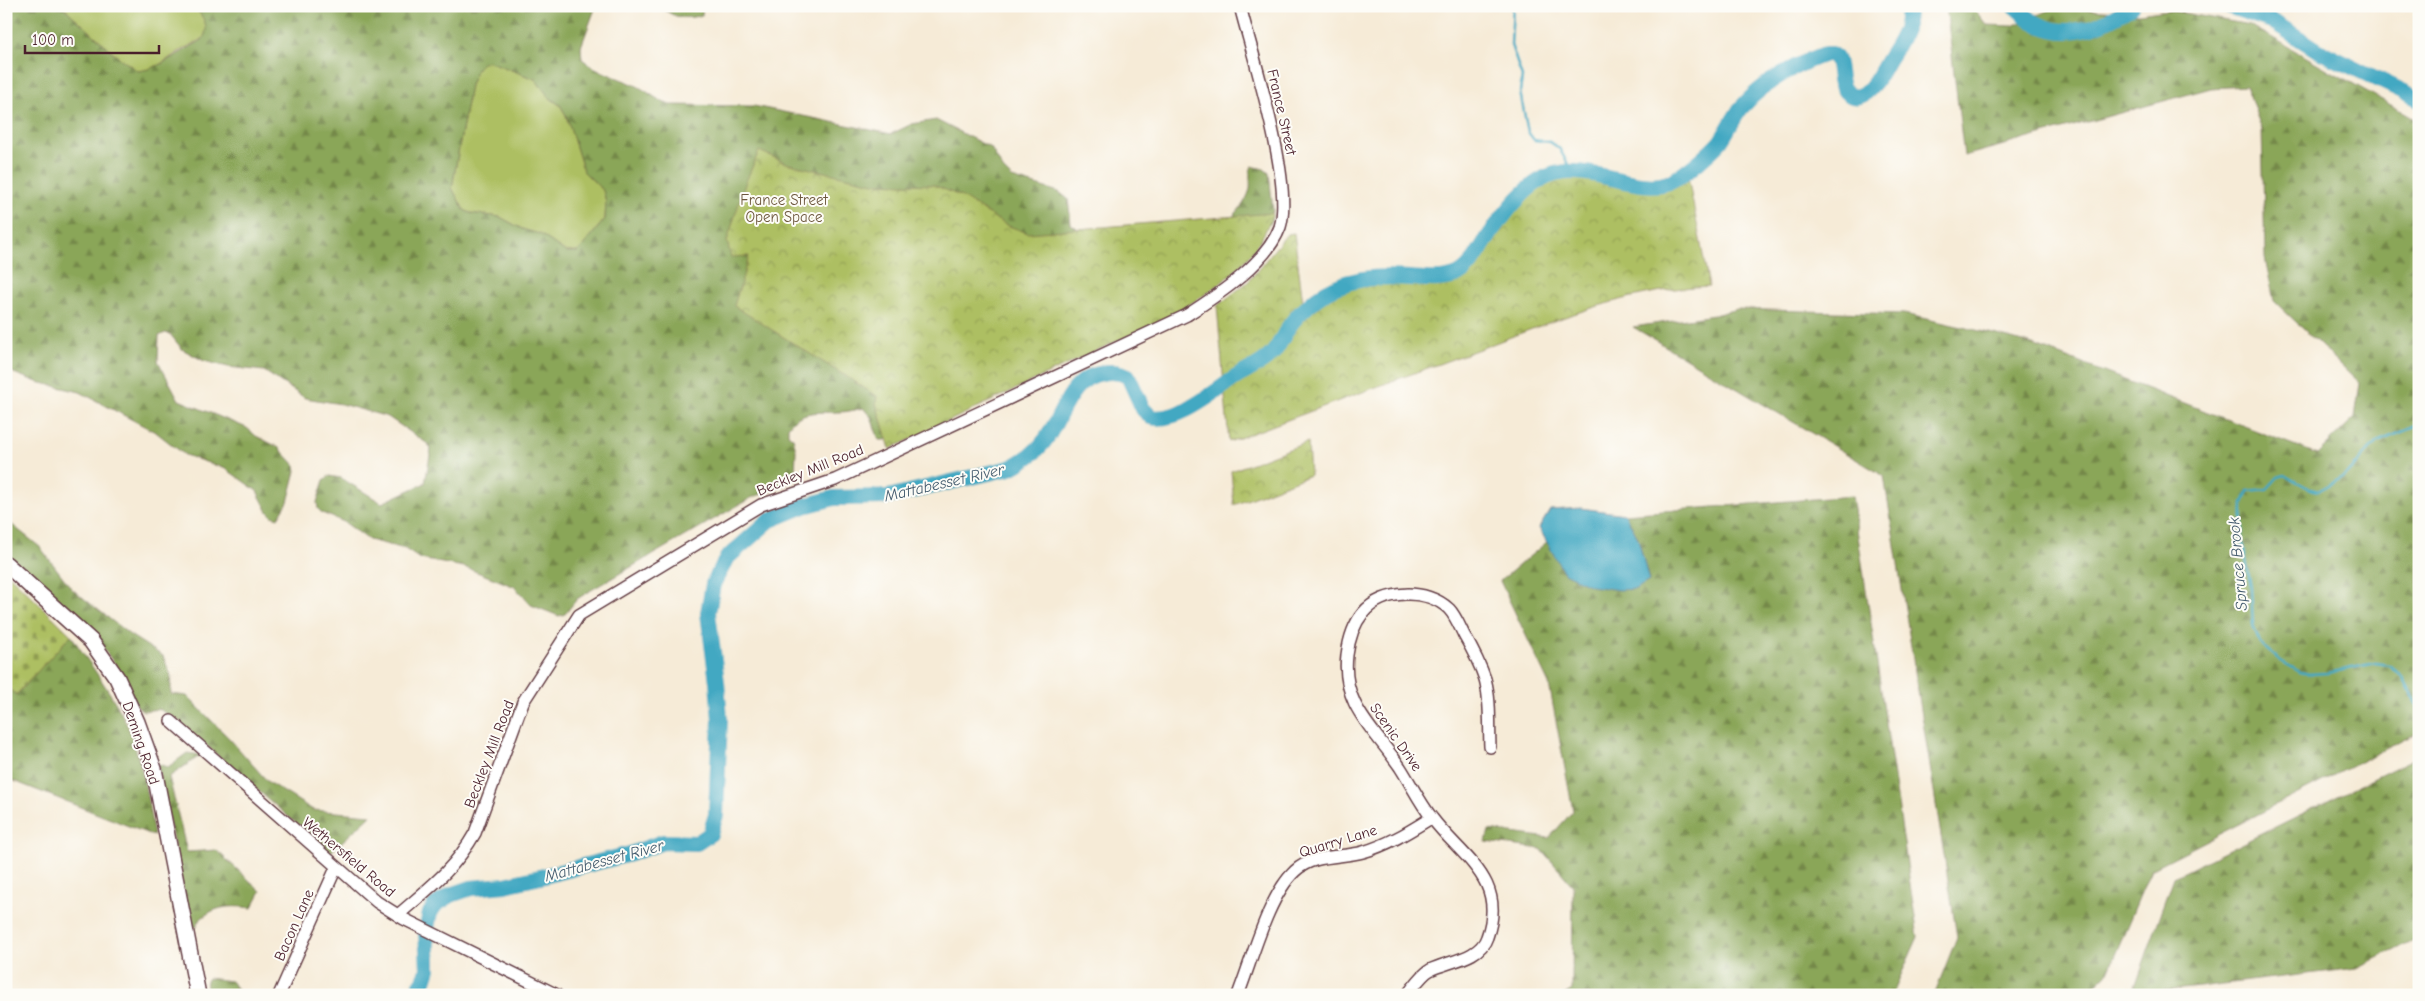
<svg xmlns="http://www.w3.org/2000/svg" width="2425" height="1001" viewBox="0 0 2425 1001" font-family="'Comic Neue',sans-serif">
<defs>
<pattern id="forest-firs" width="22" height="20" patternUnits="userSpaceOnUse" patternTransform="scale(1.25)"><rect width="22" height="20" fill="#8aa658"/><path d="M5 1l3.5 6h-7zM16 11l3.5 6h-7z" fill="#738749"/></pattern>
<pattern id="cemetery-stones" width="16" height="16" patternUnits="userSpaceOnUse" patternTransform="scale(1.25)"><rect width="16" height="16" fill="#adbf62"/><path d="M2 7V4a2 2 0 0 1 4 0v3zM10 15v-3a2 2 0 0 1 4 0v3z" fill="#8f9b51"/></pattern>
<pattern id="park-crowns" width="20" height="18" patternUnits="userSpaceOnUse" patternTransform="scale(1.25)"><rect width="20" height="18" fill="#adbf62"/><path d="M2 6a3 3 0 1 1 6 0M12 15a3 3 0 1 1 6 0" fill="none" stroke="#8f9b51"/></pattern>
</defs>
<rect width="100%" height="100%" fill="#fdfcf7"/>
<filter id="ink" filterUnits="userSpaceOnUse"><feTurbulence type="fractalNoise" baseFrequency=".02" numOctaves="2"/><feDisplacementMap in="SourceGraphic" scale="10" xChannelSelector="R" yChannelSelector="G"/><feConvolveMatrix kernelMatrix="1 2 1 2 8 2 1 2 1" color-interpolation-filters="sRGB"/></filter>
<filter id="wash" filterUnits="userSpaceOnUse"><feTurbulence type="fractalNoise" baseFrequency=".0096" numOctaves="4" result="noise"/><feDisplacementMap in="SourceGraphic" scale="20" xChannelSelector="R" yChannelSelector="G"/><feGaussianBlur stdDeviation="1.12" result="paint"/><feColorMatrix in="noise" values="0 0 0 0 0 0 0 0 0 0 0 0 0 0 0 0 0 1.4 0 .05"/><feComposite in="paint" operator="in"/></filter>
<g filter="url(#wash)">
<rect width="100%" height="100%" fill="#f6ebd7"/>
<path fill="#adbf62" stroke="#7c6f46" d="M 62,6 L 193,6 C 224,36 199,39 177,53 C 165,61 153,71 138,71 L 118,57 Z
M 488,61 L 535,79 L 550,98 L 560,105 L 566,115 L 584,172 L 603,190 L 606,202 L 605,219 L 578,252 L 566,252 L 545,238 L 522,229 L 500,217 L 470,213 L 464,210 L 452,188 L 470,85 L 477,68 L 481,63 Z"/>
<path fill="url(#forest-firs)" stroke="#6a6242" fill-rule="evenodd" d="M 6,6 L 62,6 L 118,57 L 138,71 L 149,69 L 161,64 L 202,40 C 211,27 203,16 193,6 L 596,6 L 581,47 L 582,59 C 598,72 617,77 635,85 C 648,91 656,100 670,105 L 754,106 L 891,134 L 912,124 L 936,120 L 991,148 L 1003,169 L 1012,178 L 1059,192 L 1068,199 L 1071,224 L 1081,231 L 1227,222 C 1237,213 1246,203 1250,189 C 1251,181 1248,174 1252,166 L 1264,169 L 1269,173 L 1273,210 L 1271,223 L 1235,258 L 885,440 L 879,440 L 871,417 L 863,408 C 855,410 847,412 839,412 C 820,413 800,409 788,427 L 788,434 L 793,438 L 796,450 L 795,475 L 792,480 L 781,487 L 751,498 L 593,589 L 577,599 L 565,614 L 559,616 L 531,605 L 515,587 L 495,579 L 464,567 L 420,559 L 405,549 L 369,540 L 344,522 L 322,513 L 318,509 L 317,502 L 324,480 L 329,476 L 341,478 L 382,503 L 425,483 L 431,449 L 428,444 L 388,417 L 341,404 L 305,398 L 264,371 L 228,367 L 204,361 L 182,349 L 170,334 L 165,333 L 159,336 L 158,361 L 179,400 L 247,428 L 256,436 L 278,447 L 295,465 L 296,471 L 288,502 L 278,518 L 272,516 L 268,512 L 257,491 L 226,469 L 185,455 L 157,433 L 80,392 L 37,382 L 6,370 ZM 488,61 L 535,79 L 550,98 L 560,105 L 566,115 L 584,172 L 603,190 L 606,202 L 605,219 L 578,252 L 566,252 L 540,234 L 522,229 L 500,217 L 470,213 L 464,210 L 452,188 L 470,85 L 477,68 L 482,63 Z
M 660,6 L 703,6 L 702,15 C 685,20 673,18 660,6 Z
M 1946,6 L 1971,6 L 1987,25 L 2012,26 L 2056,7 L 2139,14 L 2167,10 L 2250,25 L 2419,121 L 2419,732 L 2151,869 L 2107,974 L 2085,995 L 1934,995 L 1957,937 L 1884,476 L 1633,327 L 1714,315 L 1737,309 L 1904,314 L 1998,335 L 2036,346 L 2317,454 L 2355,417 L 2360,383 L 2274,301 L 2265,258 L 2262,130 L 2246,86 L 2211,88 L 1964,156 Z
M 1852,496 L 1918,937 L 1892,995 L 1564,995 L 1572,990 L 1573,886 L 1541,849 L 1486,842 L 1489,830 L 1549,838 L 1573,811 L 1549,684 L 1500,581 L 1548,541 L 1564,573 L 1649,581 L 1638,538 L 1625,514 Z
M 6,520 L 40,547 L 72,589 L 130,635 L 163,656 L 171,676 L 171,694 L 187,696 L 229,738 L 268,782 L 313,810 L 371,815 L 330,853 L 177,720 L 159,709 L 143,711 L 136,705 L 122,674 L 87,626 L 6,554 Z
M 71,635 C 90,665 114,695 128,727 C 142,762 148,799 154,836 L 6,778 L 6,686 L 16,695 Z
M 187,753 L 201,755 L 169,777 L 187,852 L 216,850 L 261,891 L 252,908 C 229,905 212,906 197,923 L 197,927 L 191,927 L 157,764 L 168,767 Z
M 2419,756 L 2419,937 L 2357,968 L 2132,995 L 2174,877 Z
M 208,978 L 231,981 L 241,995 L 208,995 L 206,981 Z"/>
<path fill="url(#cemetery-stones)" stroke="#7c6f46" d="M 6,572 L 71,635 L 16,695 L 6,686 Z"/>
<path fill="url(#park-crowns)" stroke="#7c6f46" d="M 759,151 L 789,164 L 873,183 L 934,185 L 962,197 L 1006,225 L 1028,233 L 1273,213 C 1264,239 1249,260 1228,277 C 1188,311 1136,332 1089,354 C 1022,386 956,418 890,449 L 876,403 L 877,396 L 734,306 L 749,256 L 731,257 L 727,241 L 745,184 Z
M 1687,172 L 1709,286 C 1621,290 1547,324 1466,354 C 1387,383 1308,412 1229,442 L 1217,306 L 1248,282 L 1287,234 L 1294,233 L 1304,310 C 1337,278 1369,275 1413,278 C 1428,280 1448,282 1461,273 C 1471,267 1476,256 1482,246 C 1502,217 1527,177 1565,173 C 1606,169 1651,199 1687,172 Z
M 1308,442 L 1310,475 L 1234,505 L 1231,471 Z"/>
<path fill="#42a8c2" stroke="#466476" d="M 1581,508 L 1625,514 L 1638,538 L 1649,581 L 1636,589 L 1619,590 L 1591,586 L 1564,573 L 1539,528 L 1550,510 Z"/>
<g fill="none" stroke-linecap="round" stroke-linejoin="round">
<path stroke="#42a8c2" stroke-width="2.5" d="M 1513,6 L 1511,45 L 1522,77 L 1520,92 L 1528,132 L 1534,140 L 1550,142 L 1559,148 L 1573,173
M 2419,425 L 2377,442 L 2345,476 L 2318,491 L 2310,489 L 2285,475 L 2278,477 L 2267,489 L 2248,491 L 2243,503 L 2242,537 L 2251,588 L 2253,625 L 2260,644 L 2281,661 L 2300,672 L 2309,674 L 2328,673 L 2376,663 L 2389,665 L 2403,678 L 2419,708"/>
<path stroke="#42a8c2" stroke-width="16" d="M 2014,6 C 2023,13 2030,21 2040,25 C 2071,40 2106,24 2132,6
M 2228,6 L 2272,21 L 2319,51 L 2419,99
M 414,995 L 424,981 L 428,969 L 426,932 L 430,913 L 435,905 L 451,895 L 471,888 L 505,885 L 540,877 L 630,854 L 663,842 L 697,843 L 710,834 L 716,815 L 720,720 L 717,682 L 708,613 L 713,584 L 727,558 L 770,520 L 804,506 L 834,498 L 888,497 L 1010,468 C 1024,461 1037,452 1046,439 C 1063,415 1069,379 1102,373 C 1111,371 1120,372 1128,376 L 1143,409 L 1151,417 C 1179,423 1216,390 1238,376 C 1250,369 1264,363 1273,353 C 1279,346 1283,336 1288,328 C 1295,317 1306,307 1316,299 C 1344,277 1377,276 1410,278 C 1425,279 1441,281 1455,276 C 1471,270 1478,252 1487,239 C 1501,219 1518,194 1539,181 C 1583,154 1632,197 1672,181 C 1685,175 1711,152 1720,142 C 1728,131 1733,118 1742,107 C 1763,83 1795,65 1825,54 L 1831,54 L 1836,58 C 1841,68 1837,82 1845,91 C 1865,111 1881,71 1888,60 C 1894,50 1901,41 1905,29 C 1907,22 1908,14 1908,6"/>
</g>
</g>
<g filter="url(#ink)">
<g fill="none" stroke-linecap="round" stroke-linejoin="round">
<defs>
<path id="minor" d="M 171,721 L 377,902 L 404,919 L 557,995
M 398,915 C 429,888 454,870 475,833 L 523,702 L 579,615 L 761,505 L 835,480 L 1187,315 C 1218,295 1267,263 1280,227 C 1294,184 1252,54 1240,6
M 279,995 L 336,868
M 1238,995 C 1252,960 1268,896 1295,871 C 1313,854 1341,858 1363,852 C 1388,845 1410,831 1431,818
M 1407,995 C 1414,987 1421,975 1430,970 C 1448,961 1480,959 1487,937 C 1508,879 1461,857 1432,818 C 1420,803 1411,784 1400,767 C 1374,729 1341,705 1347,655 C 1349,639 1353,625 1363,613 C 1383,589 1427,588 1449,609 C 1455,615 1460,627 1464,635 C 1472,649 1480,664 1485,679 C 1491,700 1489,726 1490,747"/>
<path id="major" d="M 6,564 L 91,641 L 117,678 L 137,722 L 154,769 L 198,995"/>
</defs>
<use href="#minor" stroke="#643e45" stroke-width="14"/>
<use href="#major" stroke="#643e45" stroke-width="18"/>
<use href="#minor" stroke="#fff" stroke-width="11"/>
<use href="#major" stroke="#fff" stroke-width="15"/>
</g>
</g>
<g text-anchor="middle" stroke-width="4" stroke-linejoin="round" paint-order="stroke">
<g font-size="15" fill="#4a1f2b" stroke="#fdfcf7">
<text transform="translate(1282 112) rotate(77)" y="5">France Street</text>
<text transform="translate(810 470) rotate(-22)" y="5">Beckley Mill Road</text>
<text transform="translate(1396 737) rotate(55)" y="5">Scenic Drive</text>
<text transform="translate(141 743) rotate(71)" y="5">Deming Road</text>
<text transform="translate(489 754) rotate(-69)" y="5">Beckley Mill Road</text>
<text transform="translate(1338 841) rotate(-17)" y="5">Quarry Lane</text>
<text transform="translate(349 857) rotate(40)" y="5">Wethersfield Road</text>
<text transform="translate(294 925) rotate(-66)" y="5">Bacon Lane</text>
</g>
<g font-size="15" fill="#6d573e" stroke="#fdfcf7">
<text x="784" y="205">France Street<tspan x="784" dy="17">Open Space</tspan></text>
</g>
<g font-size="16" font-style="italic" fill="#465d6f" stroke="#fdfcf7">
<text transform="translate(944 482) rotate(-13)" y="6">Mattabesset River</text>
<text transform="translate(2237 564) rotate(-95)" y="6">Spruce Brook</text>
<text transform="translate(604 860) rotate(-15)" y="6">Mattabesset River</text>
</g>
</g>
<rect width="2425" height="1001" fill="none" stroke="#fdfcf7" stroke-width="25"/>
<path d="M25 45v8h134v-8" fill="none" stroke="#4a1f2b" stroke-width="2.5"/>
<text x="32" y="45" font-size="15" fill="#4a1f2b" stroke="#fdfcf7" stroke-width="4" paint-order="stroke">100 m</text>
</svg>
